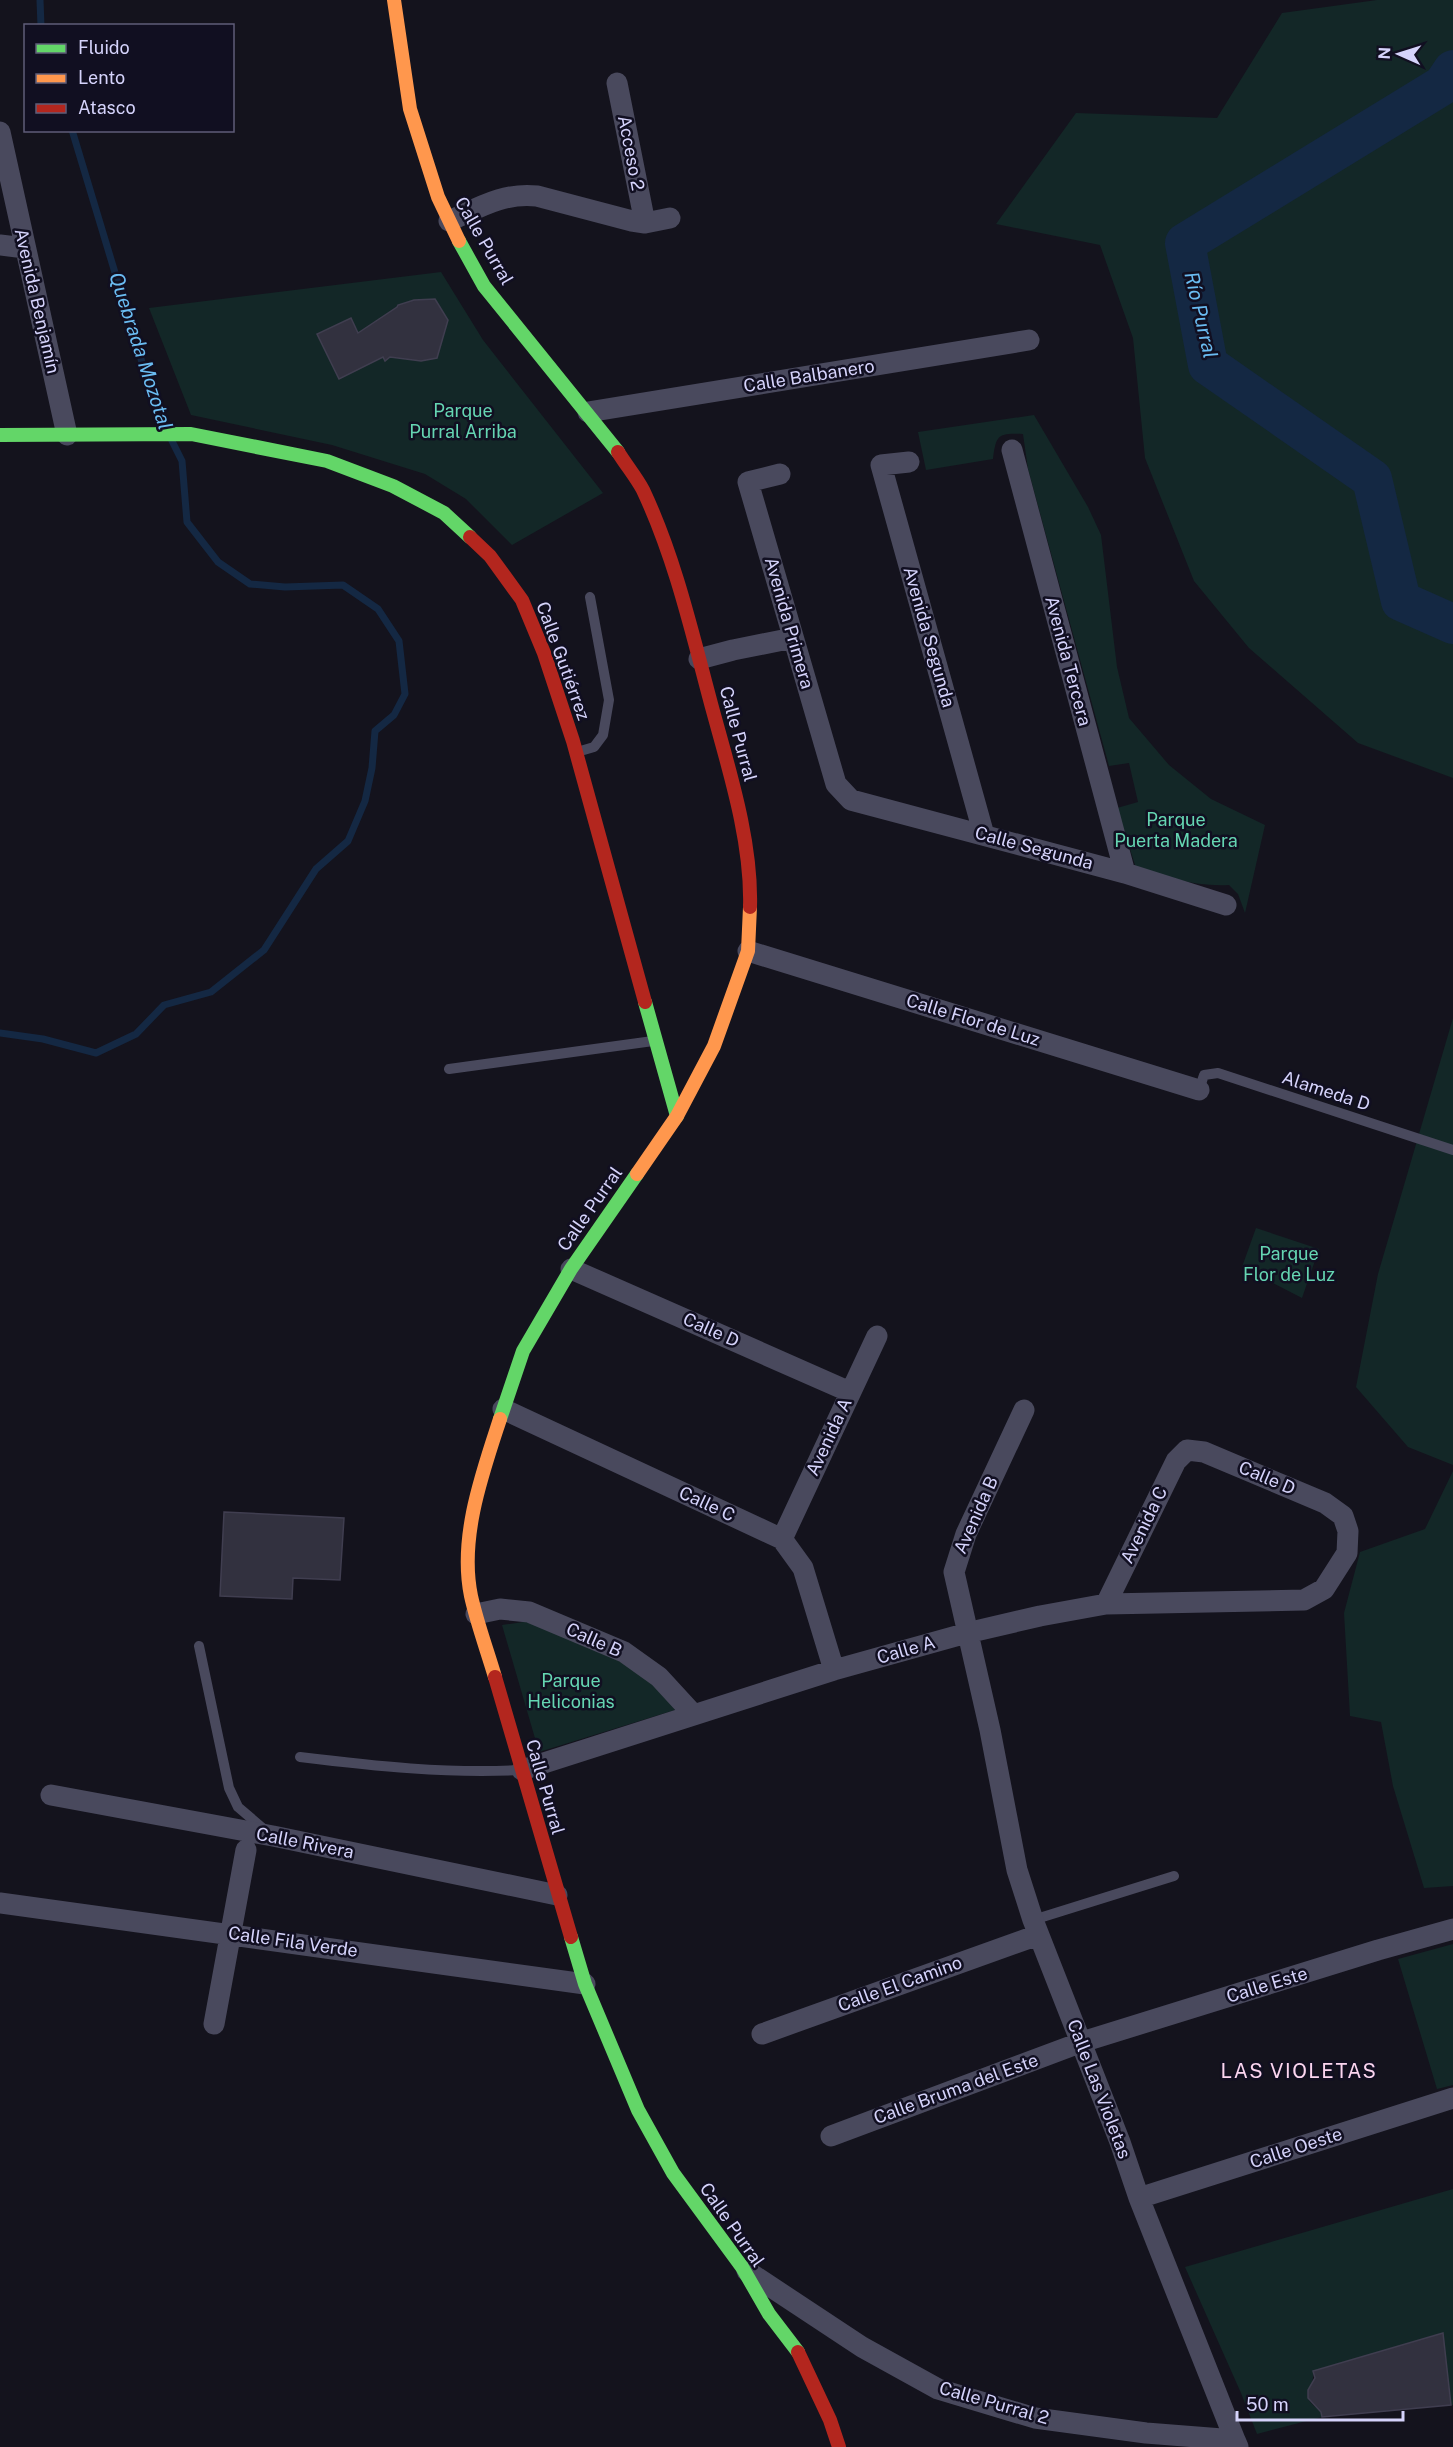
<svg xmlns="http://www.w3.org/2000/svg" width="1453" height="2447" viewBox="0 0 1453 2447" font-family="'Public Sans',sans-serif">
<rect width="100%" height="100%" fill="#14131d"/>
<path fill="#132727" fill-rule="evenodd" d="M 1377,0 L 1453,0 L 1453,778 L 1358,743 L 1249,648 L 1194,581 L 1145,458 L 1133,338 L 1100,245 L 996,224 L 1076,113 L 1217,118 L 1282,13 Z
M 441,272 L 483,340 L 603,493 L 512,545 L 466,499 L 425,474 L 332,445 L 191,415 L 149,308 ZM 435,299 L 448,320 L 437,358 L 421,361 L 390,357 L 385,361 L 366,328 L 385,315 L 392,322 L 398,305 L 414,300 Z
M 1034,415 L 1088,507 L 1101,535 L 1117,667 L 1129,718 L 1169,765 L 1211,799 L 1265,825 L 1245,913 L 1238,894 L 1229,885 C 1196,887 1167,877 1136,868 L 1117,808 L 1138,802 L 1129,763 L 1109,766 L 1028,469 L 1023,434 C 999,433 996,434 993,459 L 926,470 L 918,432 Z
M 1453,1018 L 1453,1465 L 1408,1447 L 1356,1387 L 1378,1274 Z
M 1256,1228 L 1319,1249 L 1302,1298 L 1242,1267 Z
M 1453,1471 L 1453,1886 L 1424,1888 L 1393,1786 L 1381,1722 L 1350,1716 L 1344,1613 L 1360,1552 L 1425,1529 Z
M 530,1621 L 606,1654 L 655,1681 L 675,1710 L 539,1752 L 502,1625 Z
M 1453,1944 L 1453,2085 L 1437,2089 L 1398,1959 Z
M 1453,2189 L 1453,2405 L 1451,2405 L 1443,2334 L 1313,2371 C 1316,2387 1296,2398 1321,2410 L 1322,2417 L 1257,2434 L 1241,2393 L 1185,2267 Z"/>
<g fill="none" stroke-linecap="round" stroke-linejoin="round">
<path stroke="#142843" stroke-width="7" d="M 40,0 L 41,26
M 72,130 L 157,412 L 164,426
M 0,1033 L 43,1039 L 96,1053 L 136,1034 L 164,1005 L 211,992 L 264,950 L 316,869 L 348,841 L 365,801 L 372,768 L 375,731 L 394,715 L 405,694 L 399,641 L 378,609 L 343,585 L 285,587 L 250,584 L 218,562 L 187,522 L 182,461 L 172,441"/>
<path stroke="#142843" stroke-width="40" d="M 1453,70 L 1443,85 L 1185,243 L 1208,365 L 1372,479 L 1401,601 L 1453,624"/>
</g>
<path fill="#32313f" stroke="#403e50" stroke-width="1.5" d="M 435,299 L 448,320 L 437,358 L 421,361 L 390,357 L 385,361 L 383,357 L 339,379 L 317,334 L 351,318 L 358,333 L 397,307 L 398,305 L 414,300 Z
M 224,1512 L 344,1518 L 340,1580 L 293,1578 L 292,1599 L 220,1596 Z
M 1443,2333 L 1451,2405 L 1322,2417 L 1321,2412 L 1308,2398 L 1308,2390 L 1315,2378 L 1313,2371 Z"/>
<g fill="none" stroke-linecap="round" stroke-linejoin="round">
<path stroke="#49495d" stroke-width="10" d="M 577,752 L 594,747 L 603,735 L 609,700 L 590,597
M 449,1069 L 653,1041
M 1199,1090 L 1204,1075 L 1218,1073 L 1453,1150
M 199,1646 L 229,1788 L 238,1807 L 266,1831
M 300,1757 C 374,1766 447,1774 522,1770
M 1033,1920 L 1174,1876"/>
<path stroke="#49495d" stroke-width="21" d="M 617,83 L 645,223
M 0,132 L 67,435
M 449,221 C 478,208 504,192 537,196 L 632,221 L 645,223 L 670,218
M 0,245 L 25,248
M 588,412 L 1029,340
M 1012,450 L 1125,873
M 909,462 L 881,465 L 984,835
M 780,474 L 748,482 L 836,784 L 851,800 L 1125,873 L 1226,905
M 699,659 L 733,650 L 793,638
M 748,951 L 1199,1090
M 571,1269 L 850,1392
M 503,1409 L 782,1539 L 803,1568 L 834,1670
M 1024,1410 L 966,1534 L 954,1572 L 990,1730 L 1017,1870 L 1033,1920 L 1120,2142 L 1139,2198 L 1235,2440
M 782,1539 L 877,1336
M 476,1614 L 500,1609 L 529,1612 L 624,1652 L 659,1677 L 693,1714
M 522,1770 L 834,1670 L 967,1633 L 1040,1616 L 1106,1604 L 1304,1600 L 1324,1589 L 1347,1553 L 1348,1531 L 1343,1516 L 1325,1503 L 1204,1452 L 1187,1450 L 1176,1461 L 1106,1604
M 51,1795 L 273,1836 L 557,1895
M 0,1903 L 585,1984
M 214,2024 L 246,1850
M 762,2034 L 1038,1935
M 831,2136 L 1082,2042 L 1378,1950 L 1453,1929
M 1139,2198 L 1453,2098
M 747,2271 L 862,2347 L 938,2389 L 1035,2418 L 1146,2433 L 1235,2440 L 1238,2447"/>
<path stroke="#63d668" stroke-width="14" d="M 459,241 L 484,286 L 618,452
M 0,435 L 191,434 L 327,461 L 393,486 L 444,513 L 470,537
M 645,1002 L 677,1116
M 500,1419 L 523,1351 L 571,1269 L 637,1174
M 571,1937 L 585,1984 L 638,2110 L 673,2173 L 742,2267 L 769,2314 L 798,2352"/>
<path stroke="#ff974d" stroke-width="14" d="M 394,0 L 410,109 L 438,197 L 459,241
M 637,1174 L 677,1116 L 714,1046 L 748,951 L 750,907
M 495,1677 C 487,1650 477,1623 471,1596 C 459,1538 482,1474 500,1419"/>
<path stroke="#b3261e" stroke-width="14" d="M 618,452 C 626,465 636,477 643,490 C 676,560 693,637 713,711 C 730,773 752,843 750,907
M 470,537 L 490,556 L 522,600 L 544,653 L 573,741 L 645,1002
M 495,1677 L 571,1937
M 798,2352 L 830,2420 L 839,2447"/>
</g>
<g text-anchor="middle" stroke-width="5" stroke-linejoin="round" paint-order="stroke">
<g font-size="18" fill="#d5d3fb" stroke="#110f21">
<text transform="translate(631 153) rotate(79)" y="6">Acceso 2</text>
<text transform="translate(484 241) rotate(60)" y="6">Calle Purral</text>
<text transform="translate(37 301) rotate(77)" y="6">Avenida Benjamín</text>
<text transform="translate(809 376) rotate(-9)" y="6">Calle Balbanero</text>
<text transform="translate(789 623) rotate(74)" y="6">Avenida Primera</text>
<text transform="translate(929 637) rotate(74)" y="6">Avenida Segunda</text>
<text transform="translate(563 661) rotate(70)" y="6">Calle Gutiérrez</text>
<text transform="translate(1068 661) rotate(75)" y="6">Avenida Tercera</text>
<text transform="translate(738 734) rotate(75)" y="6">Calle Purral</text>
<text transform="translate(1034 848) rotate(15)" y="6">Calle Segunda</text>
<text transform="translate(973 1020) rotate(17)" y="6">Calle Flor de Luz</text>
<text transform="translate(1326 1091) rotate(18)" y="6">Alameda D</text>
<text transform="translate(590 1209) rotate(-55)" y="6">Calle Purral</text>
<text transform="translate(711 1330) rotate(24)" y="6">Calle D</text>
<text transform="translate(829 1437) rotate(-65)" y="6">Avenida A</text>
<text transform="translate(1267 1478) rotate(23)" y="6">Calle D</text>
<text transform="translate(707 1504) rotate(25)" y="6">Calle C</text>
<text transform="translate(976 1515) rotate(-66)" y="6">Avenida B</text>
<text transform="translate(1144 1525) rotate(-64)" y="6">Avenida C</text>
<text transform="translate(594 1640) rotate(24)" y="6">Calle B</text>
<text transform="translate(906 1650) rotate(-16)" y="6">Calle A</text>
<text transform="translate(545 1787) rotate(74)" y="6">Calle Purral</text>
<text transform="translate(305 1843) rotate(11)" y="6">Calle Rivera</text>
<text transform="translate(293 1942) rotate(8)" y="6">Calle Fila Verde</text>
<text transform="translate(900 1984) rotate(-20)" y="6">Calle El Camino</text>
<text transform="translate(1267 1985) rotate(-17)" y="6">Calle Este</text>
<text transform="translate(956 2089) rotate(-20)" y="6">Calle Bruma del Este</text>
<text transform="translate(1099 2089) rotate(69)" y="6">Calle Las Violetas</text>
<text transform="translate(1296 2148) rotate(-18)" y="6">Calle Oeste</text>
<text transform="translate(732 2225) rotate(55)" y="6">Calle Purral</text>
<text transform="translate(994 2403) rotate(16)" y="6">Calle Purral 2</text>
</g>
<g font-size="18" fill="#65d5b2" stroke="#110f21">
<text x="463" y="417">Parque<tspan x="463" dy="21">Purral Arriba</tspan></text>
<text x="1176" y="826">Parque<tspan x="1176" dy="21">Puerta Madera</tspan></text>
<text x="1289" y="1260">Parque<tspan x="1289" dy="21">Flor de Luz</tspan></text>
<text x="571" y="1687">Parque<tspan x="571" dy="21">Heliconias</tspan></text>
</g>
<g font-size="20" font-style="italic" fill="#6abcf2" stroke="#110f21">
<text transform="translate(1201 315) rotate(77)" y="7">Río Purral</text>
<text transform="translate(141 351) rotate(72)" y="7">Quebrada Mozotal</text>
</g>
<g font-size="20" letter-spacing="1.5" fill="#fbd5f0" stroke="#110f21">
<text x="1299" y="2078">LAS VIOLETAS</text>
</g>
</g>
<rect x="24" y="24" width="210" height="108" fill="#110f21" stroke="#5f5d78" stroke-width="1.5"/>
<rect x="36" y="44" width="30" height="9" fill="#63d668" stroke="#5f5d78" stroke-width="1.5"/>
<text x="78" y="54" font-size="18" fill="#d5d3fb">Fluido</text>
<rect x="36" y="74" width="30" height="9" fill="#ff974d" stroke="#5f5d78" stroke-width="1.5"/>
<text x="78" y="84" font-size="18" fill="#d5d3fb">Lento</text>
<rect x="36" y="104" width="30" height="9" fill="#b3261e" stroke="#5f5d78" stroke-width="1.5"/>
<text x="78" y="114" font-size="18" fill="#d5d3fb">Atasco</text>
<g transform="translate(1399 54) rotate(273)" stroke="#110f21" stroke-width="4.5" paint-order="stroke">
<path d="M0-4.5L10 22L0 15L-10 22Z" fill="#d5d3fb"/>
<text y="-9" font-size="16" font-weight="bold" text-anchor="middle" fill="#d5d3fb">N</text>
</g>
<path d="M1237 2411v9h166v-9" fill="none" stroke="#d5d3fb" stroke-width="3"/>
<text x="1246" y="2411" font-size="18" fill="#d5d3fb" stroke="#110f21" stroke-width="4.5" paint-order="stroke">50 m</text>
</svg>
